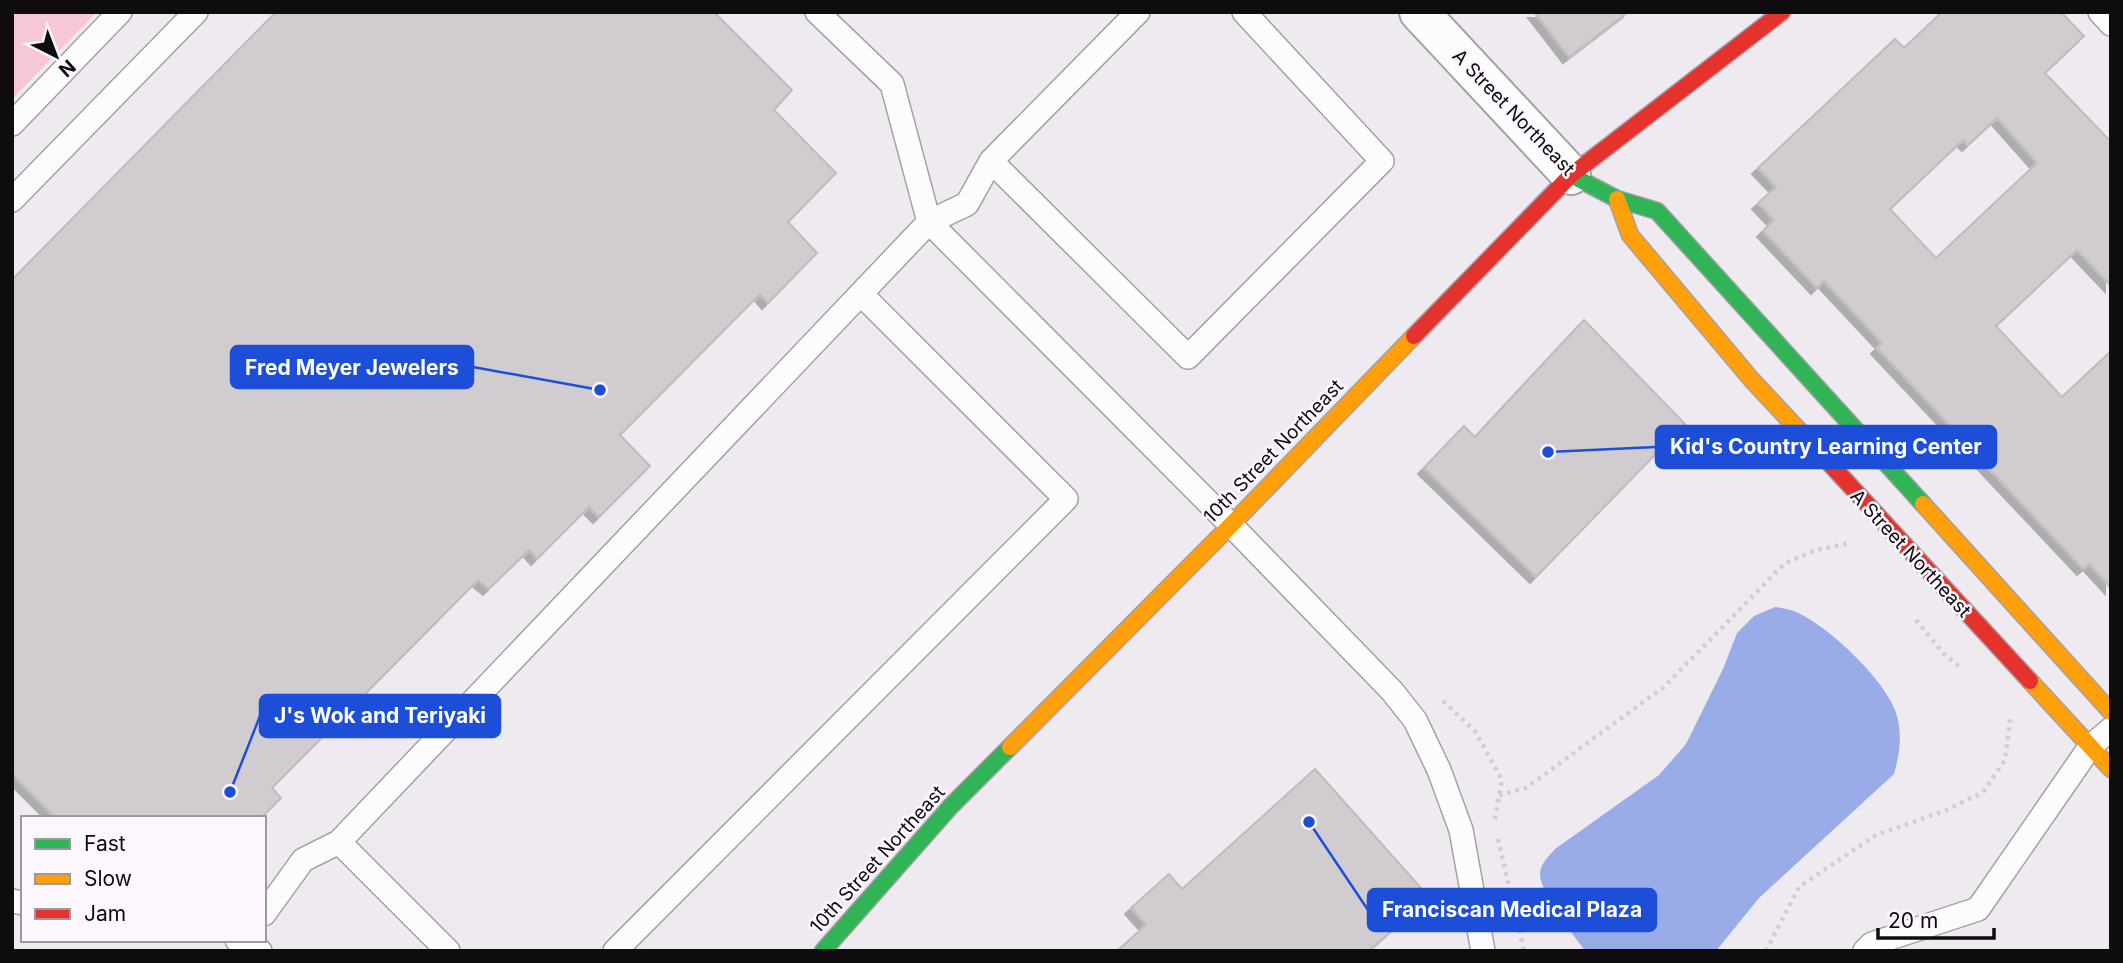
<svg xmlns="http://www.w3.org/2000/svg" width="2123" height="963" viewBox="0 0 2123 963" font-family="Inter,sans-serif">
<defs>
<filter id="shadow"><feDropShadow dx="-6" dy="6" stdDeviation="0" flood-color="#0004"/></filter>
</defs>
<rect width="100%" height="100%" fill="#eeeaf0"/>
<path fill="#f6c7d4" d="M 12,12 L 97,12 L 12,99 Z"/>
<path fill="#99ace8" d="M 1775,607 C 1782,608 1790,609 1796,612 C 1827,625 1883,678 1895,710 C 1903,731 1900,753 1894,774 L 1759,898 L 1716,951 L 1585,951 C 1573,934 1539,892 1540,873 C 1541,863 1549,856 1555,849 L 1659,775 L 1686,744 L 1723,669 L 1737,633 L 1754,616 Z"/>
<path fill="#d0ccd0" stroke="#bfbbbf" stroke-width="2" fill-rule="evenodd" filter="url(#shadow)" d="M 276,12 L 714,12 L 792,90 L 774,110 L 836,173 L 788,222 L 817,253 L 768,303 L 760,294 L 620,435 L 650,466 L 599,517 L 589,507 L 537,559 L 529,550 L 489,589 L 478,580 L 272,788 L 281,798 L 261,818 L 56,818 L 12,774 L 12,280 Z
M 1534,12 L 1628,12 L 1569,57 Z
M 1942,12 L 2061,12 L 2084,36 L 2045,73 L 2111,142 L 2111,286 L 2077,250 L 1996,326 L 2062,397 L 2111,351 L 2111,588 L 2089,564 L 2083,569 L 1971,450 L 1972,449 L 1877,348 L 1882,343 L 1824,281 L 1817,288 L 1763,231 L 1774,220 L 1758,203 L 1776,187 L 1758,168 L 1895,39 L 1904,48 ZM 1997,118 L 2037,163 L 1936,258 L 1890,209 L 1963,140 L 1968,145 Z
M 1584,320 L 1685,424 L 1536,577 L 1424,468 L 1464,426 L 1475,437 Z
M 1315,769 L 1429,897 L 1369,951 L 1117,951 L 1146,925 L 1131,908 L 1169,874 L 1182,889 Z"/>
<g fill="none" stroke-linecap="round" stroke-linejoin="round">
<defs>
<path id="lane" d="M 817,12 L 892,84 L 929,222 L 967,204 L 991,161 L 1138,12
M 2100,12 L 2111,24
M 12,124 L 120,12
M 991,161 L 1188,357 L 1382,161 L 1244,12
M 12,200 L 196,12
M 339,842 L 448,951
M 12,901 L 23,903
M 264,914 L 303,860 L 339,842 L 929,222 L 1231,525 L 1392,691 L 1415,720 L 1439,770 L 1461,830 L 1483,951
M 237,940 L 260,951
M 615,951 L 1066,499 L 862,295
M 1865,951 L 1872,944 L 1978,909 L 2090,747 L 2111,729"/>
<path id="street" d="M 1419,12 L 1571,175"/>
<path id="fast" d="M 1571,175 L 1617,199 L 1657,211 L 1923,504
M 823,951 L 951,806 L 1010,747"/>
<path id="slow" d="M 1617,199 L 1630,235 L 1751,379 L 1820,453
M 1923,504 L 2111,712
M 2030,681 L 2111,769
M 1010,747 L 1231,525 L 1414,336"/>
<path id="jam" d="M 1414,336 L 1571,175 L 1782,12
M 1820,453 L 2030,681"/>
</defs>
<use href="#lane" stroke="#a4a1a6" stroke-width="26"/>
<use href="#street" stroke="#a4a1a6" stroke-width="42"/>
<use href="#fast" stroke="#a4a1a6" stroke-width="19"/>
<use href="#slow" stroke="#a4a1a6" stroke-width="19"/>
<use href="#jam" stroke="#a4a1a6" stroke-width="19"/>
<path stroke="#cfcfd0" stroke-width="4.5" stroke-dasharray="3.5 5" stroke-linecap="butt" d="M 1916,620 L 1943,653 L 1960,667
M 1443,701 L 1475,731 L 1502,780 L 1494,824
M 1499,795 L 1526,788 L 1664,687 L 1784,564 L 1816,550 L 1850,543
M 1498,839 L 1524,951
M 1766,951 L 1799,887 L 1876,835 L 1947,810 L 1983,792 L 2005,760 L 2010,722 L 2008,718"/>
<use href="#lane" stroke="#fcfcfd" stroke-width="23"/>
<use href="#street" stroke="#fcfcfd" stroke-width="38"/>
<use href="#fast" stroke="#30b455" stroke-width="16"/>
<use href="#slow" stroke="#ff9f0a" stroke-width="16"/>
<use href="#jam" stroke="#e5322d" stroke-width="16"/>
</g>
<g text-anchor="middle" stroke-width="5" stroke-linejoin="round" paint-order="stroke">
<g font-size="19" fill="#0f0c0f" stroke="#fcf6fe">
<text transform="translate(1514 112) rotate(46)" y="7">A Street Northeast</text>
<text transform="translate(1273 451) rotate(-46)" y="7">10th Street Northeast</text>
<text transform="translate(1911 553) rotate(47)" y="7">A Street Northeast</text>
<text transform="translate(877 859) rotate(-48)" y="7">10th Street Northeast</text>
</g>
</g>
<path fill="none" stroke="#1d4ed8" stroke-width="2.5" d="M600 390L473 367M1548 452L1656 447M230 792L260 716M1309 822L1368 910"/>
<g fill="#1d4ed8" stroke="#fcf6fe" stroke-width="2.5">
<circle cx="600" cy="390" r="7"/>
<circle cx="1548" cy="452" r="7"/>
<circle cx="230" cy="792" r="7"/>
<circle cx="1309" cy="822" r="7"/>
</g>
<g fill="#1d4ed8" stroke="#1d4ed8" stroke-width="2.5">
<rect x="231" y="346" width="242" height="42" rx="7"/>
<rect x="1656" y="426" width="340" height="42" rx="7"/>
<rect x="260" y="695" width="240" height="42" rx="7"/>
<rect x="1368" y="889" width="288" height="42" rx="7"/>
</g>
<g font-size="21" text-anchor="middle" font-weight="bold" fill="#fff">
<text x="352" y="375">Fred Meyer Jewelers</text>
<text x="1826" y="454">Kid's Country Learning Center</text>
<text x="380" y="723">J's Wok and Teriyaki</text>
<text x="1512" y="917">Franciscan Medical Plaza</text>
</g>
<rect width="2123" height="963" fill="none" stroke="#0f0c0f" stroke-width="28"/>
<rect x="21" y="816" width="245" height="126" fill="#fcf6fe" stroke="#9d989e" stroke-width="2"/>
<rect x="35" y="839" width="35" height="10" fill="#30b455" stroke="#9d989e" stroke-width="2"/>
<text x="84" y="851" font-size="21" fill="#0f0c0f">Fast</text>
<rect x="35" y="874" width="35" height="10" fill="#ff9f0a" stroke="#9d989e" stroke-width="2"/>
<text x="84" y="886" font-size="21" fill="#0f0c0f">Slow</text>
<rect x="35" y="909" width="35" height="10" fill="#e5322d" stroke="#9d989e" stroke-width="2"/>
<text x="84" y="921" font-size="21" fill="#0f0c0f">Jam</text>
<g transform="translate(56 56) rotate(138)" stroke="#fcf6fe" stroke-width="5" paint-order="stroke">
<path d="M0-5L12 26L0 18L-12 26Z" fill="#0f0c0f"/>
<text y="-10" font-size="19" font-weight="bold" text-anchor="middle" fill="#0f0c0f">N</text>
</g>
<path d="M1878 928v10h116v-10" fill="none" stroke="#0f0c0f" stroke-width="3.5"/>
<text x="1888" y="928" font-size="21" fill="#0f0c0f" stroke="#fcf6fe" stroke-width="5" paint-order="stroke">20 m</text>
</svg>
